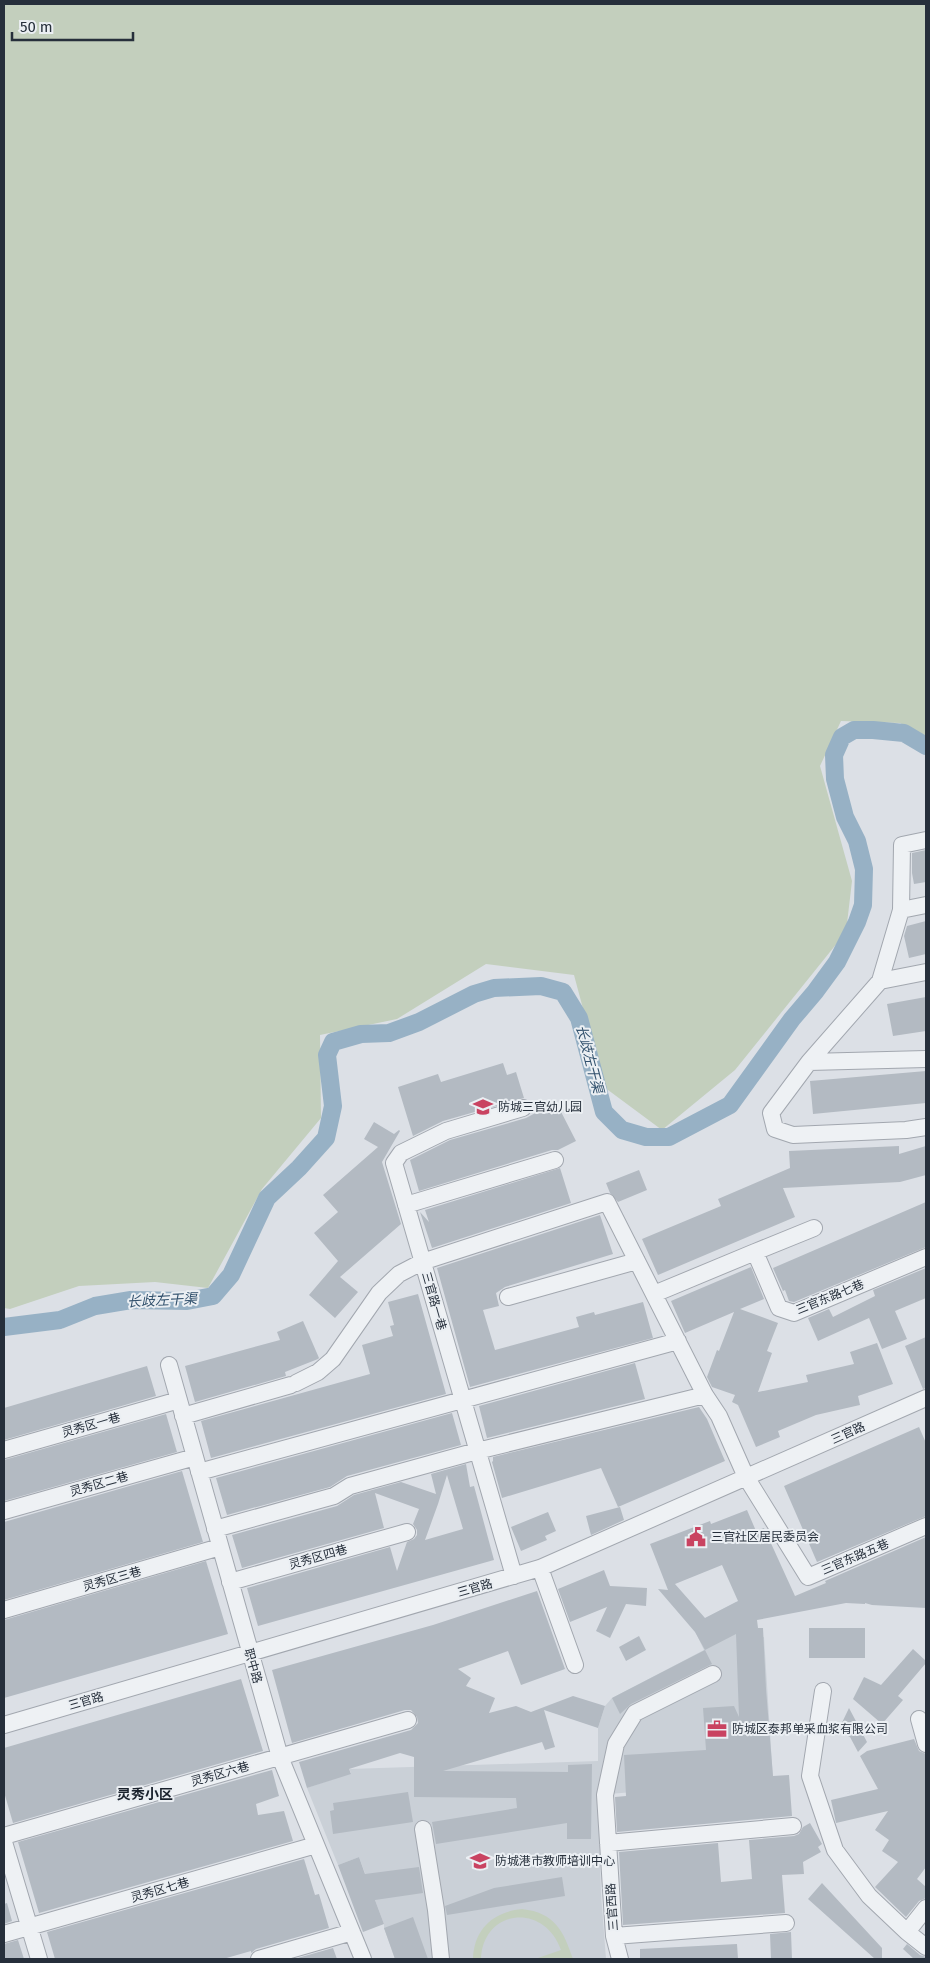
<svg xmlns="http://www.w3.org/2000/svg" width="930" height="1963" viewBox="0 0 930 1963" font-family="'Fira Sans','Noto Sans SC',sans-serif">
<rect width="100%" height="100%" fill="#dce0e6"/>
<path fill="#cad0d7" d="M 736,1602 L 752,1637 L 764,1637 L 773,1780 L 598,1795 L 601,1894 L 606,1959 L 395,1959 L 384,1928 L 384,1924 L 359,1857 L 338,1865 L 307,1788 L 351,1773 L 349,1769 L 598,1761 L 598,1728 L 605,1706 L 612,1698 L 704,1650 L 692,1625 Z"/>
<path fill="#c3cfbd" d="M 4,4 L 926,4 L 926,739 L 900,723 L 841,721 L 820,766 L 852,881 L 846,932 L 735,1070 L 662,1130 L 604,1087 L 574,975 L 486,964 L 397,1019 L 320,1035 L 321,1118 L 262,1189 L 208,1288 L 155,1282 L 79,1286 L 10,1309 L 4,1308 Z
M 522,1909 C 555,1913 563,1930 573,1959 L 535,1959 L 561,1950 C 544,1902 483,1909 481,1959 L 473,1959 C 474,1929 493,1912 522,1909 Z"/>
<g fill="none" stroke-linecap="round" stroke-linejoin="round">
<path stroke="#97b1c5" stroke-width="18" d="M 4,1327 L 60,1320 L 95,1306 L 131,1300 L 187,1301 L 213,1296 L 231,1275 L 267,1198 L 299,1168 L 326,1138 L 333,1106 L 327,1055 L 333,1042 L 361,1034 L 389,1033 L 419,1022 L 474,994 L 494,988 L 541,986 L 563,992 L 579,1018 L 604,1112 L 622,1130 L 646,1137 L 669,1137 L 730,1105 L 792,1019 L 815,992 L 837,962 L 857,922 L 863,905 L 864,869 L 857,841 L 845,817 L 835,779 L 834,755 L 842,737 L 854,730 L 873,730 L 904,733 L 926,746"/>
</g>
<path fill="#b3bac2" fill-rule="evenodd" d="M 926,850 L 926,882 L 914,884 L 912,873 L 912,853 Z
M 926,921 L 926,954 L 909,958 L 904,936 L 907,926 Z
M 926,997 L 926,1031 L 893,1036 L 887,1004 Z
M 503,1063 L 507,1075 L 516,1072 L 524,1098 L 443,1121 L 413,1136 L 398,1087 L 438,1074 L 441,1082 Z
M 926,1071 L 926,1103 L 813,1114 L 810,1081 Z
M 556,1102 L 576,1141 L 558,1150 L 552,1150 L 419,1191 L 410,1160 L 450,1140 L 526,1118 Z
M 374,1122 L 394,1134 L 399,1130 L 400,1131 L 382,1162 L 401,1224 L 340,1277 L 358,1292 L 335,1318 L 309,1295 L 338,1261 L 314,1233 L 338,1212 L 323,1195 L 378,1147 L 364,1139 Z
M 899,1146 L 899,1154 L 926,1146 L 926,1175 L 900,1182 L 783,1188 L 795,1217 L 658,1275 L 642,1239 L 721,1206 L 718,1199 L 790,1168 L 789,1151 Z
M 560,1168 L 571,1203 L 432,1248 L 420,1212 L 429,1222 L 425,1210 Z
M 639,1170 L 647,1190 L 618,1202 L 610,1193 L 606,1183 Z
M 926,1202 L 926,1247 L 794,1302 L 789,1301 L 785,1290 L 783,1291 L 773,1268 Z
M 600,1215 L 613,1254 L 505,1287 L 496,1293 L 499,1306 L 483,1310 L 495,1350 L 579,1327 L 576,1317 L 594,1312 L 595,1315 L 643,1302 L 653,1338 L 470,1387 L 437,1268 Z
M 751,1267 L 764,1299 L 740,1309 L 778,1323 L 767,1351 L 772,1353 L 758,1392 L 808,1382 L 806,1375 L 854,1364 L 850,1352 L 877,1343 L 893,1384 L 858,1396 L 860,1405 L 816,1415 L 778,1431 L 780,1437 L 756,1447 L 738,1405 L 732,1402 L 735,1395 L 712,1387 L 707,1377 L 717,1350 L 719,1351 L 734,1312 L 685,1333 L 671,1301 Z
M 926,1268 L 926,1298 L 895,1311 L 907,1339 L 882,1349 L 869,1318 L 818,1341 L 808,1318 L 829,1309 L 833,1317 L 875,1296 L 873,1290 Z
M 418,1294 L 446,1394 L 211,1458 L 201,1421 L 370,1374 L 362,1345 L 393,1336 L 390,1326 L 394,1325 L 388,1302 Z
M 303,1321 L 319,1358 L 318,1359 L 285,1372 L 286,1376 L 195,1402 L 185,1366 L 280,1340 L 277,1332 Z
M 926,1337 L 926,1388 L 923,1389 L 905,1346 Z
M 635,1363 L 645,1399 L 487,1438 L 479,1406 Z
M 147,1366 L 156,1396 L 4,1440 L 4,1408 Z
M 699,1407 L 707,1419 L 725,1461 L 618,1507 L 601,1468 L 502,1498 L 492,1462 L 493,1461 L 493,1457 Z
M 452,1413 L 461,1445 L 347,1476 L 330,1487 L 227,1515 L 216,1478 Z
M 166,1414 L 177,1452 L 4,1501 L 4,1460 Z
M 919,1427 L 926,1443 L 926,1516 L 817,1562 L 784,1486 Z
M 466,1464 L 470,1487 L 474,1486 L 494,1560 L 258,1626 L 247,1588 L 390,1547 L 397,1571 L 407,1542 L 414,1539 L 417,1535 L 417,1530 L 413,1524 L 419,1509 L 375,1493 L 384,1528 L 242,1568 L 232,1535 L 337,1506 L 354,1495 L 401,1482 L 436,1494 L 431,1474 ZM 447,1475 L 463,1529 L 425,1540 L 438,1504 Z
M 182,1471 L 203,1542 L 4,1600 L 4,1522 Z
M 620,1507 L 624,1520 L 591,1535 L 586,1516 Z
M 747,1510 L 756,1531 L 764,1528 L 795,1596 L 826,1583 L 825,1581 L 926,1537 L 926,1608 L 872,1605 L 865,1603 L 865,1604 L 846,1603 L 757,1620 L 758,1628 L 763,1628 L 766,1689 L 773,1776 L 789,1775 L 792,1816 L 617,1832 L 615,1797 L 626,1796 L 624,1755 L 706,1750 L 703,1708 L 734,1706 L 739,1717 L 736,1634 L 705,1650 L 695,1632 L 658,1589 L 668,1590 L 650,1544 L 710,1521 L 711,1524 ZM 722,1565 L 738,1601 L 705,1618 L 675,1584 Z
M 548,1512 L 556,1531 L 545,1536 L 547,1540 L 521,1551 L 511,1527 Z
M 206,1561 L 228,1634 L 4,1698 L 4,1620 Z
M 604,1570 L 610,1586 L 647,1588 L 646,1606 L 626,1604 L 610,1638 L 596,1631 L 607,1607 L 570,1622 L 558,1589 Z
M 537,1591 L 565,1669 L 521,1685 L 508,1651 L 458,1669 L 471,1678 L 466,1686 L 495,1698 L 489,1713 L 516,1706 L 531,1712 L 573,1696 L 605,1706 L 598,1728 L 544,1710 L 555,1747 L 545,1750 L 542,1742 L 443,1771 L 568,1772 L 568,1765 L 592,1764 L 591,1839 L 567,1839 L 567,1823 L 436,1844 L 432,1822 L 517,1808 L 516,1798 L 414,1797 L 414,1757 L 400,1753 L 349,1769 L 351,1774 L 307,1788 L 299,1762 L 411,1730 L 418,1723 L 417,1717 L 411,1710 L 405,1710 L 292,1743 L 272,1670 L 433,1625 Z
M 809,1628 L 865,1628 L 865,1658 L 809,1658 Z
M 639,1636 L 646,1650 L 626,1661 L 619,1647 Z
M 913,1649 L 926,1661 L 926,1663 L 898,1696 L 903,1700 L 882,1724 L 853,1699 L 864,1677 L 881,1685 Z
M 705,1650 L 712,1664 L 631,1704 L 620,1714 L 612,1698 Z
M 241,1679 L 263,1751 L 13,1823 L 4,1792 L 4,1748 Z
M 849,1708 L 867,1742 L 858,1752 L 850,1737 L 838,1731 Z
M 914,1739 L 919,1751 L 926,1754 L 926,1867 L 917,1879 L 926,1887 L 926,1898 L 919,1901 L 906,1917 L 875,1887 L 898,1862 L 882,1851 L 889,1840 L 875,1830 L 888,1811 L 836,1823 L 831,1800 L 878,1789 L 860,1756 L 867,1751 Z
M 272,1770 L 279,1796 L 256,1804 L 258,1815 L 284,1811 L 293,1841 L 39,1913 L 18,1842 Z
M 408,1792 L 413,1822 L 333,1834 L 330,1811 L 334,1810 L 333,1803 Z
M 810,1823 L 822,1844 L 818,1847 L 821,1852 L 803,1862 L 804,1874 L 782,1875 L 785,1913 L 623,1925 L 619,1852 L 718,1843 L 721,1882 L 752,1879 L 749,1840 L 794,1836 L 799,1834 L 803,1827 Z
M 359,1857 L 365,1874 L 419,1867 L 423,1893 L 375,1900 L 384,1924 L 363,1932 L 338,1865 Z
M 304,1859 L 315,1895 L 319,1894 L 329,1928 L 256,1949 L 251,1953 L 251,1951 L 223,1959 L 55,1959 L 47,1932 Z
M 562,1877 L 565,1896 L 447,1915 L 445,1906 L 494,1888 Z
M 822,1883 L 882,1948 L 882,1959 L 875,1959 L 808,1899 Z
M 7,1903 L 12,1921 L 4,1924 L 4,1904 Z
M 413,1917 L 428,1959 L 395,1959 L 384,1928 Z
M 791,1932 L 792,1959 L 771,1959 L 770,1934 Z
M 18,1940 L 24,1959 L 4,1959 L 4,1944 Z
M 737,1944 L 738,1959 L 640,1959 L 640,1949 Z
M 907,1944 L 920,1955 L 926,1957 L 926,1959 L 914,1959 L 903,1949 Z
M 333,1948 L 337,1959 L 294,1959 Z"/>
<g fill="none" stroke-linecap="round" stroke-linejoin="round">
<defs>
<path id="minor" d="M 901,910 L 902,845 L 926,840
M 926,972 L 880,981 L 809,1062 L 771,1113 L 775,1129 L 793,1135 L 906,1130 L 926,1127
M 880,981 L 901,910 L 926,905
M 809,1062 L 926,1059
M 406,1205 L 555,1160
M 755,1252 L 814,1228
M 654,1294 L 755,1252 L 779,1308 L 794,1313 L 926,1257
M 508,1297 L 637,1261
M 169,1365 L 280,1757 L 363,1959
M 296,1383 L 318,1372 L 333,1359 L 379,1293 L 399,1274 L 422,1262 L 607,1202 L 705,1395 L 719,1416 L 746,1477 L 808,1577 L 926,1526
M 183,1416 L 291,1385
M 4,1450 L 179,1400
M 199,1472 L 678,1341
M 4,1511 L 195,1457
M 215,1529 L 334,1496 L 350,1486 L 477,1451 L 705,1395
M 540,1568 L 575,1665
M 514,1576 L 394,1163 L 401,1153 L 446,1131 L 523,1108
M 230,1582 L 407,1532
M 4,1610 L 220,1547
M 823,1691 L 810,1776 L 835,1850 L 869,1896 L 907,1932
M 919,1719 L 926,1744
M 4,1725 L 540,1568 L 926,1398
M 423,1829 L 436,1910 L 441,1959
M 4,1836 L 408,1720
M 4,1842 L 39,1959
M 608,1843 L 793,1826
M 926,1908 L 907,1932 L 926,1947
M 4,1934 L 316,1845
M 614,1936 L 786,1923
M 259,1959 L 352,1932
M 620,1959 L 614,1936 L 605,1795 L 616,1744 L 635,1713 L 713,1674"/>
</defs>
<use href="#minor" stroke="#a2a7af" stroke-width="18"/>
<use href="#minor" stroke="#eef1f4" stroke-width="16"/>
</g>
<defs>
<symbol id="school-bare" viewBox="-9 -9 18 18"><path d="M0-5L7-2L0 1L-7-2ZM-4 1L0 2.5L4 1V4Q0 6-4 4Z" fill="#c94361" stroke="#ebeff3" stroke-width="2.5" paint-order="stroke"/></symbol>
<symbol id="civic-bare" viewBox="-9 -9 18 18"><path d="M-.6-6.5H3V-4.5H.6V-3L4-1V1h2V6H-6V1h2V-1L-.6-3ZM-1.2 2.5V6h2.4V2.5Z" fill="#c94361" stroke="#ebeff3" stroke-width="2.5" paint-order="stroke"/></symbol>
<symbol id="office-bare" viewBox="-9 -9 18 18"><path d="M-6-3h4V-5.5h4V-3h4V5H-6ZM-1-4.5V-3h2v-1.5ZM-6 0V1H6V0Z" fill="#c94361" stroke="#ebeff3" stroke-width="2.5" paint-order="stroke"/></symbol>
<symbol id="university-bare" viewBox="-9 -9 18 18"><path d="M0-5L7-2L0 1L-7-2ZM-4 1L0 2.5L4 1V4Q0 6-4 4Z" fill="#c94361" stroke="#ebeff3" stroke-width="2.5" paint-order="stroke"/></symbol>
</defs>
<g fill-rule="evenodd">
<use href="#school-bare" x="469" y="1093" width="28" height="28"/>
<use href="#civic-bare" x="682" y="1523" width="28" height="28"/>
<use href="#office-bare" x="703" y="1715" width="28" height="28"/>
<use href="#university-bare" x="466" y="1847" width="28" height="28"/>
</g>
<g text-anchor="middle" stroke-width="4" stroke-linejoin="round" paint-order="stroke">
<g font-size="12" fill="#262f3b" stroke="#ebeff3" text-anchor="start">
<text x="498" y="1111">防城三官幼儿园</text>
<text x="711" y="1541">三官社区居民委员会</text>
<text x="732" y="1733">防城区泰邦单采血浆有限公司</text>
<text x="495" y="1865">防城港市教师培训中心</text>
</g>
<g font-size="12" fill="#262f3b" stroke="#ebeff3">
<text transform="translate(830 1297) rotate(-22)" y="4">三官东路七巷</text>
<text transform="translate(434 1301) rotate(74)" y="4">三官路一巷</text>
<text transform="translate(91 1425) rotate(-16)" y="4">灵秀区一巷</text>
<text transform="translate(848 1433) rotate(-24)" y="4">三官路</text>
<text transform="translate(99 1484) rotate(-16)" y="4">灵秀区二巷</text>
<text transform="translate(318 1557) rotate(-16)" y="4">灵秀区四巷</text>
<text transform="translate(855 1557) rotate(-23)" y="4">三官东路五巷</text>
<text transform="translate(112 1579) rotate(-16)" y="4">灵秀区三巷</text>
<text transform="translate(475 1588) rotate(-16)" y="4">三官路</text>
<text transform="translate(253 1666) rotate(74)" y="4">职中路</text>
<text transform="translate(86 1701) rotate(-16)" y="4">三官路</text>
<text transform="translate(220 1774) rotate(-16)" y="4">灵秀区六巷</text>
<text transform="translate(160 1890) rotate(-16)" y="4">灵秀区七巷</text>
<text transform="translate(612 1907) rotate(-94)" y="4">三官西路</text>
</g>
<g font-size="14" font-style="italic" fill="#32516d" stroke="#ebeff3">
<text transform="translate(590 1059) rotate(75)" y="5">长歧左干渠</text>
<text transform="translate(162 1300) rotate(-3)" y="5">长歧左干渠</text>
</g>
<g font-size="14" font-weight="bold" fill="#19212c" stroke="#ebeff3">
<text x="145" y="1799">灵秀小区</text>
</g>
</g>
<rect width="930" height="1963" fill="none" stroke="#262f3b" stroke-width="10"/>
<path d="M12 32v8h121v-8" fill="none" stroke="#262f3b" stroke-width="2.5"/>
<text x="20" y="32" font-size="15" fill="#262f3b" stroke="#ebeff3" stroke-width="4" paint-order="stroke">50 m</text>
</svg>
